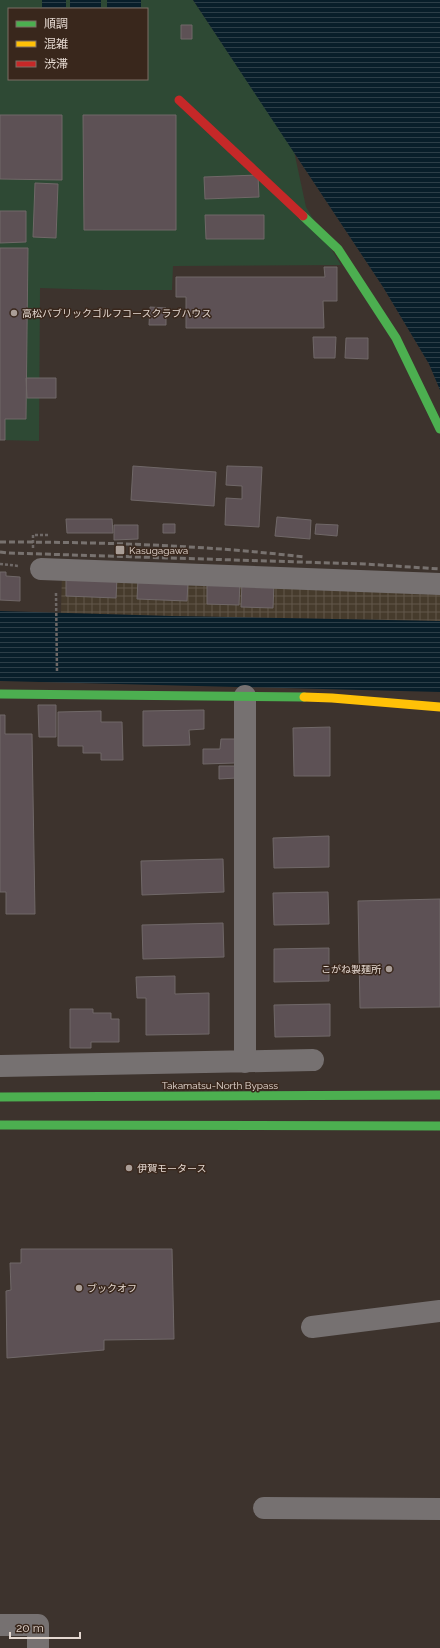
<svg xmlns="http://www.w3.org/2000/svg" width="440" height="1648" viewBox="0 0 440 1648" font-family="Raleway,'Noto Sans JP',sans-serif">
<defs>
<pattern id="industrial-grid" width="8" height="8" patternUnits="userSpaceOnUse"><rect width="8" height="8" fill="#463b2c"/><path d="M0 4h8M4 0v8" fill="none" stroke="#61574a"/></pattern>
<pattern id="water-rules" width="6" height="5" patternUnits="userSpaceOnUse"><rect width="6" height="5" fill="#081e2a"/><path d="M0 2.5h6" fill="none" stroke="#2c3e48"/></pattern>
</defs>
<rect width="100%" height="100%" fill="#3d332d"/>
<path fill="url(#industrial-grid)" d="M 62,571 L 440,587 L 440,621 L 170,616 L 61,613 Z"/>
<path fill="#2e4934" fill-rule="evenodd" d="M 0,0 L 193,0 L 294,151 L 306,207 L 341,265 L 173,266 L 172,290 L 103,290 L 40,288 L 39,441 L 0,440 ZM 9,9 L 147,9 L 147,79 L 9,79 Z"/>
<path fill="url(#water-rules)" d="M 42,0 L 66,0 L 66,9 L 42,9 Z
M 70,0 L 101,0 L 101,9 L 70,9 Z
M 107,0 L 141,0 L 141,9 L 107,9 Z
M 193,0 L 440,0 L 440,390 L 429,364 L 383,287 Z
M 0,611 L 170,616 L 440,621 L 440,692 L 0,681 Z"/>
<path fill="#5d5155" stroke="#706868" d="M 181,25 L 192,25 L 192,39 L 181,39 Z
M 0,115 L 62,115 L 62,180 L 0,179 Z
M 83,115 L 176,115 L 176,230 L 84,230 Z
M 258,175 L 259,197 L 205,199 L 204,177 Z
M 35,183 L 58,184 L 56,238 L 33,237 Z
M 0,211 L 26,211 L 26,242 L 0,243 Z
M 205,215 L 264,215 L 264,239 L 206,239 Z
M 0,248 L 28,248 L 26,419 L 5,419 L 5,440 L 0,440 Z
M 324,267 L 337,267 L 337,301 L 323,301 L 324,328 L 186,328 L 186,297 L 176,297 L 176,277 L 325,277 Z
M 150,307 L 166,308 L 166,325 L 149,325 Z
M 313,337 L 336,337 L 335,358 L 314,358 Z
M 346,338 L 368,338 L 368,359 L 345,358 Z
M 26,378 L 56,378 L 56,398 L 27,398 Z
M 133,466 L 216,472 L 214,506 L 131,500 Z
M 227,466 L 262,467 L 259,527 L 225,525 L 226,498 L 242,499 L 242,486 L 226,485 Z
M 277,517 L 311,520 L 310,539 L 275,536 Z
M 66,519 L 112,519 L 113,533 L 67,533 Z
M 163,524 L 175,524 L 175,533 L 163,533 Z
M 316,524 L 338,525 L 337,536 L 315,534 Z
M 114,525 L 138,525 L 138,539 L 114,540 Z
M 0,572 L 6,572 L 6,576 L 20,577 L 20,601 L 0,600 Z
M 66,576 L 117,578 L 116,598 L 66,596 Z
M 138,579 L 188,581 L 187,601 L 137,599 Z
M 207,579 L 240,580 L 239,605 L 207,604 Z
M 242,582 L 274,583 L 273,608 L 241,607 Z
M 38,705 L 56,705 L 56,737 L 39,737 Z
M 204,710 L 204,729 L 189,730 L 190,745 L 143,746 L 143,711 Z
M 101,711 L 101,722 L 122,722 L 123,760 L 101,760 L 101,753 L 83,753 L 83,746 L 58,746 L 58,712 Z
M 0,715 L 5,715 L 5,734 L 32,734 L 35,914 L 6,914 L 6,892 L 0,892 Z
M 330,727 L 330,776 L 294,776 L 293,728 Z
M 221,739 L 235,739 L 235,763 L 203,764 L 203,749 L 220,749 Z
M 219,766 L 236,766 L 237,778 L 219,779 Z
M 329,836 L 329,867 L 274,868 L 273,838 Z
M 223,859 L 224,892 L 142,895 L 141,861 Z
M 328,892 L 329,924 L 274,925 L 273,893 Z
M 440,899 L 440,1007 L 360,1008 L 358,901 Z
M 223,923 L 224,957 L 143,959 L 142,925 Z
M 329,948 L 329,981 L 274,982 L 274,949 Z
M 175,976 L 175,994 L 209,993 L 209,1034 L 146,1035 L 146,998 L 137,998 L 136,977 Z
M 330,1004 L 330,1036 L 275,1037 L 274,1005 Z
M 70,1009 L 93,1009 L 93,1013 L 111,1013 L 111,1019 L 119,1019 L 119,1042 L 91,1042 L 91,1048 L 70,1048 Z
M 21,1249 L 172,1249 L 174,1339 L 104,1340 L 104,1350 L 7,1358 L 6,1291 L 11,1290 L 10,1263 L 21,1263 Z"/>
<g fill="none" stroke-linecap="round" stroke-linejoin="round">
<path stroke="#6f6967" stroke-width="2.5" stroke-dasharray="3 2" stroke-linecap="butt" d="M 33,548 L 33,535 L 48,535
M 0,564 L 19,566
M 56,593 L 57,672"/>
<path stroke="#767171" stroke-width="22" d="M 41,569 L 440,584
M 245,696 L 245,1062
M 0,1066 L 313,1060
M 312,1327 L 440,1311
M 264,1508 L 440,1509
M 0,1625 L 38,1625 L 38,1648"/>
<path stroke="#4caf50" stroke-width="9" d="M 303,216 L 338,249 L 396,338 L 440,429
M 0,694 L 304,697
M 0,1097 L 440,1095
M 0,1125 L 440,1126"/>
<path stroke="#ffc107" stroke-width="9" d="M 304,697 L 332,698 L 440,707"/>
<path stroke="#c62828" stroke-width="9" d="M 179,100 L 303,216"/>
<path stroke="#78726f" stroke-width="3" stroke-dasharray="6 3" stroke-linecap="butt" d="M 0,542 C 101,542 203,545 304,557
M 0,552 L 9,553 L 365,564 L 440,569"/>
</g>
<g fill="#aa9e97" stroke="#39271c" stroke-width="1.5">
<circle cx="14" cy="313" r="4"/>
<rect x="115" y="545" width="10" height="10" rx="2"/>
<circle cx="389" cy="969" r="4"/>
<circle cx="129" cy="1168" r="4"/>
<circle cx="79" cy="1288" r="4"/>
</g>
<g text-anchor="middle" stroke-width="3" stroke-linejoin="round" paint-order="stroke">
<g font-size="10" fill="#e4d8d0" stroke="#39271c" text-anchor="start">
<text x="22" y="317">高松パブリックゴルフコースクラブハウス</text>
<text x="129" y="554">Kasugagawa</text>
<text x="381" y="973" text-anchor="end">こがね製麺所</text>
<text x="137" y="1172">伊賀モータース</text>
<text x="87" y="1292">ブックオフ</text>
</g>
<g font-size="10" fill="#e4d8d0" stroke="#39271c">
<text x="220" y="1089">Takamatsu-North Bypass</text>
</g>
</g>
<rect x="8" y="8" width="140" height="72" fill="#39271c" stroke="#7d6e64"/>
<rect x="16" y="21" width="20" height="6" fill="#4caf50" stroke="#7d6e64"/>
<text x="44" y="28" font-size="12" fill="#e4d8d0">順調</text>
<rect x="16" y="41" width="20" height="6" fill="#ffc107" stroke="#7d6e64"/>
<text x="44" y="48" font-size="12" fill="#e4d8d0">混雑</text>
<rect x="16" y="61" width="20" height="6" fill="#c62828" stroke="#7d6e64"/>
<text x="44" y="68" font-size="12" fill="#e4d8d0">渋滞</text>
<path d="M10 1632v6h70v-6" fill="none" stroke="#e4d8d0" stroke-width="2"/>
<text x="16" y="1632" font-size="12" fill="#e4d8d0" stroke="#39271c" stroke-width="3" paint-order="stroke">20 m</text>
</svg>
